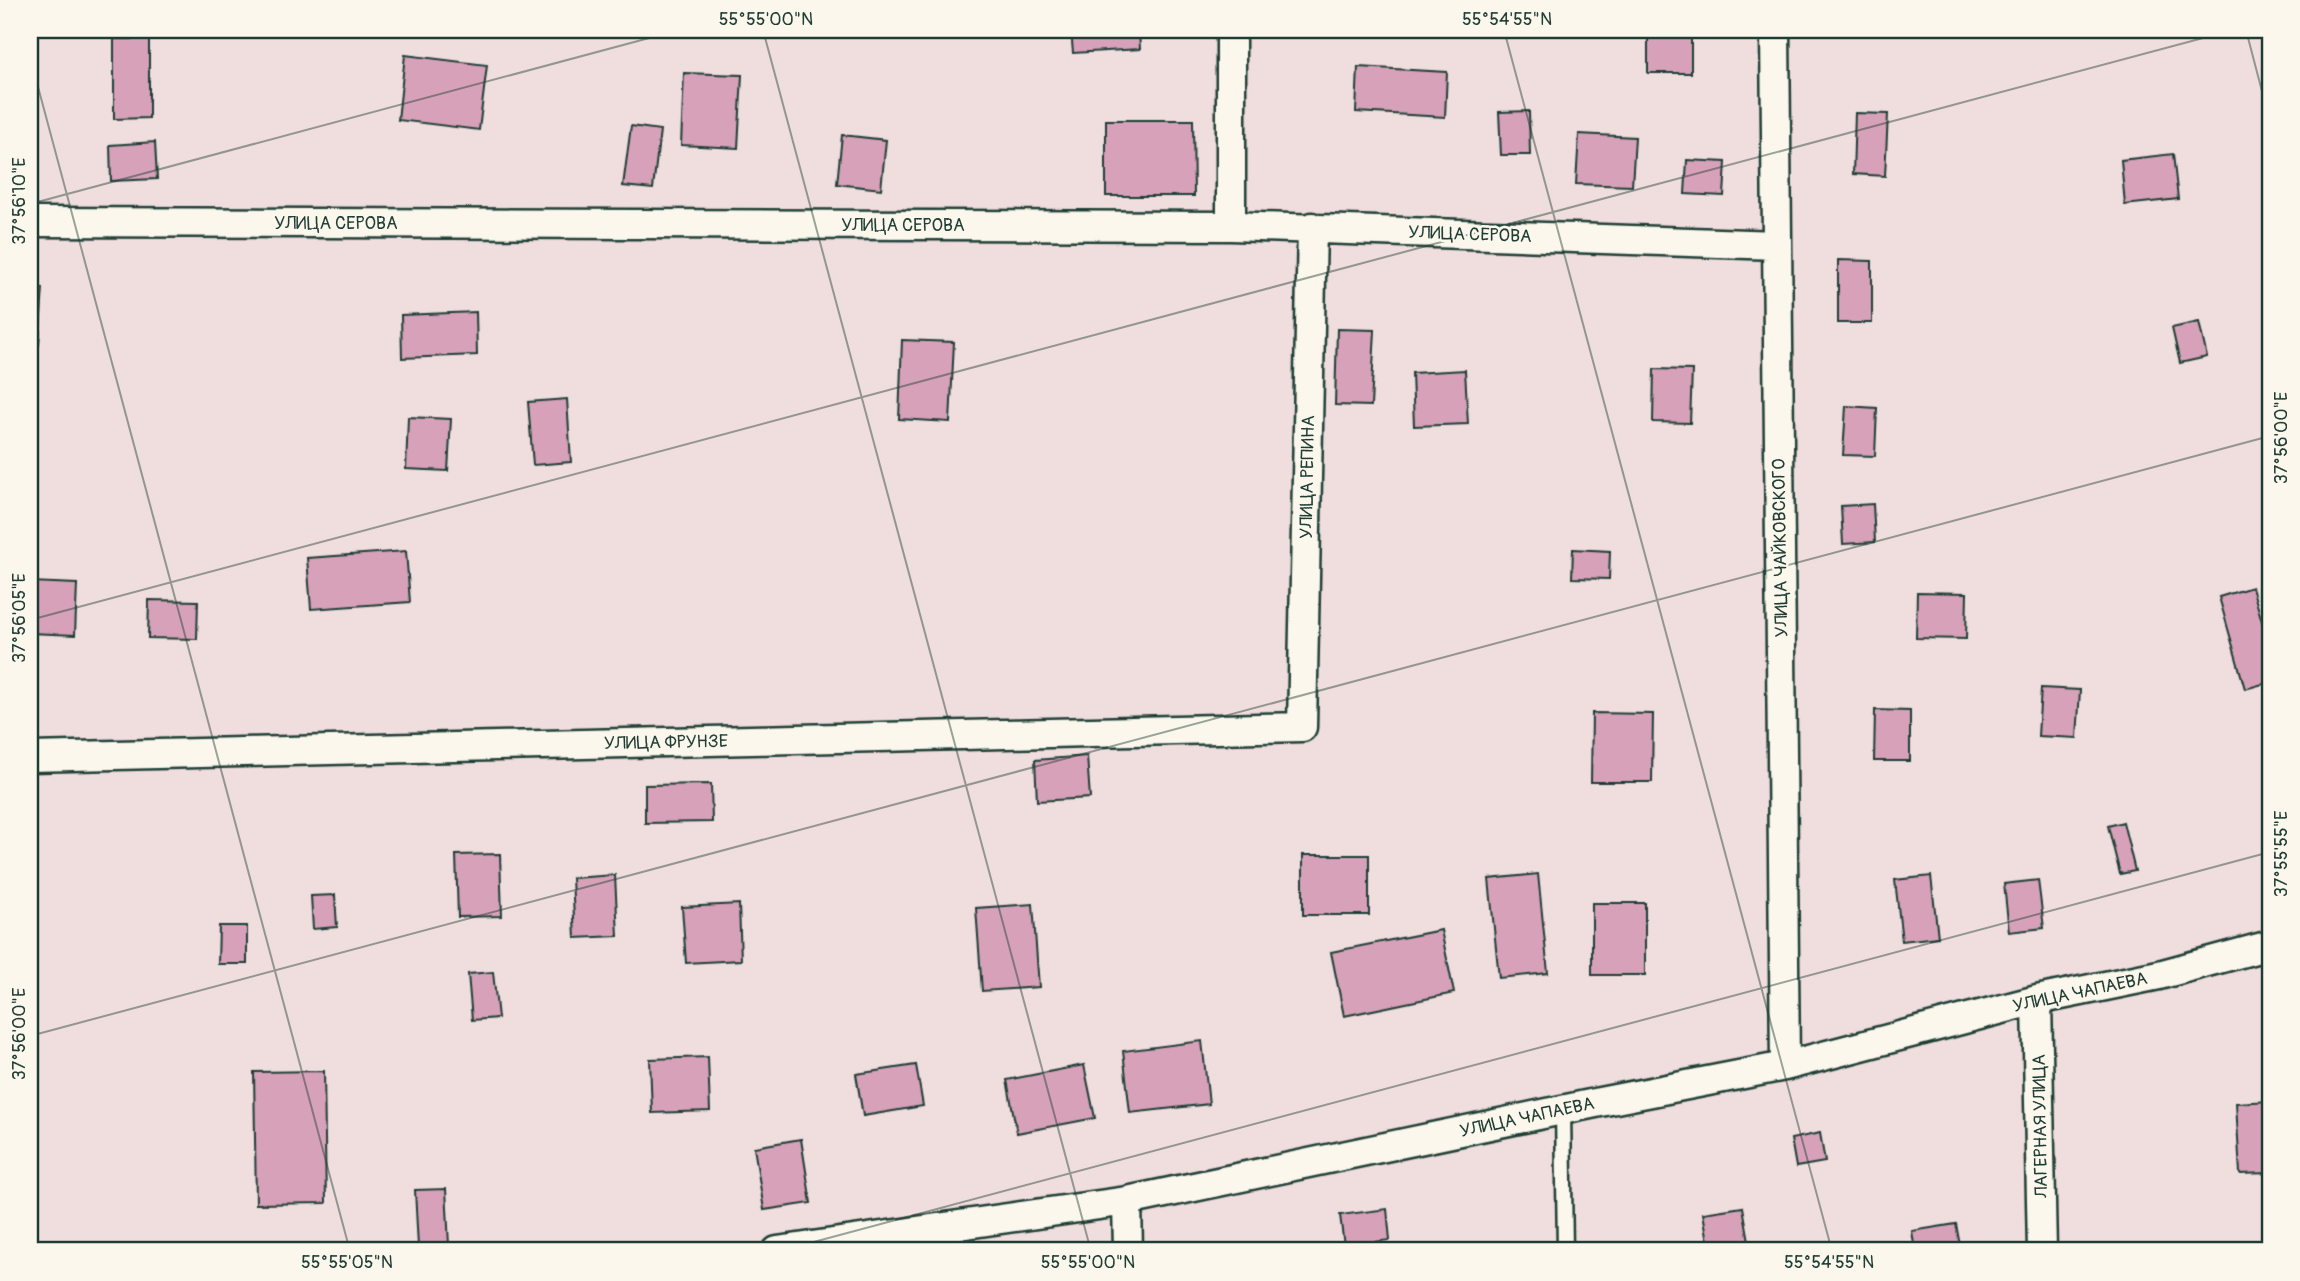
<svg xmlns="http://www.w3.org/2000/svg" width="2300" height="1281" viewBox="0 0 2300 1281" font-family="Pangolin,sans-serif">
<rect width="100%" height="100%" fill="#f0dddd"/>
<filter id="ink" filterUnits="userSpaceOnUse"><feTurbulence type="fractalNoise" baseFrequency=".0143" numOctaves="2"/><feDisplacementMap in="SourceGraphic" scale="14" xChannelSelector="R" yChannelSelector="G"/><feConvolveMatrix kernelMatrix="1 2 1 2 8 2 1 2 1" color-interpolation-filters="sRGB"/></filter>
<g filter="url(#ink)">
<path fill="#d7a1b9" stroke="#1f3d34" stroke-width="2" d="M 1071,30 L 1139,30 L 1140,49 L 1073,53 Z
M 1648,30 L 1691,31 L 1691,73 L 1648,73 Z
M 114,39 L 149,39 L 149,118 L 114,119 Z
M 405,55 L 487,65 L 479,130 L 398,120 Z
M 1358,67 L 1447,72 L 1445,117 L 1356,112 Z
M 684,73 L 742,75 L 738,148 L 681,145 Z
M 1529,111 L 1530,155 L 1501,155 L 1499,112 Z
M 1855,113 L 1888,114 L 1885,176 L 1853,174 Z
M 1106,120 L 1193,120 L 1194,196 L 1106,196 Z
M 631,126 L 660,130 L 653,189 L 623,186 Z
M 1579,134 L 1635,137 L 1632,186 L 1576,184 Z
M 842,135 L 886,140 L 881,189 L 837,184 Z
M 155,142 L 157,179 L 111,181 L 110,145 Z
M 2173,154 L 2178,199 L 2125,205 L 2121,160 Z
M 1687,160 L 1726,162 L 1724,196 L 1685,194 Z
M 1838,260 L 1872,261 L 1872,323 L 1838,323 Z
M 30,287 L 43,288 L 39,345 L 30,344 Z
M 476,312 L 477,355 L 402,358 L 401,315 Z
M 2199,322 L 2207,357 L 2180,363 L 2172,328 Z
M 1337,329 L 1375,330 L 1371,406 L 1335,405 Z
M 902,340 L 954,342 L 950,422 L 899,419 Z
M 1654,369 L 1692,370 L 1690,423 L 1653,422 Z
M 1465,370 L 1468,424 L 1414,426 L 1412,373 Z
M 567,399 L 571,462 L 533,465 L 528,402 Z
M 1846,406 L 1877,408 L 1875,456 L 1843,455 Z
M 408,417 L 451,419 L 448,471 L 406,469 Z
M 1873,504 L 1875,542 L 1843,544 L 1841,506 Z
M 1573,549 L 1610,551 L 1609,579 L 1572,578 Z
M 406,551 L 410,602 L 311,609 L 307,558 Z
M 30,582 L 77,584 L 75,635 L 30,633 Z
M 2252,587 L 2270,649 L 2270,682 L 2245,689 L 2219,597 Z
M 1917,592 L 1967,593 L 1966,639 L 1916,638 Z
M 149,600 L 198,601 L 197,639 L 148,638 Z
M 2041,688 L 2080,690 L 2077,738 L 2038,736 Z
M 1875,710 L 1910,711 L 1910,761 L 1874,761 Z
M 1592,713 L 1653,714 L 1652,782 L 1591,782 Z
M 1087,756 L 1090,798 L 1037,801 L 1035,760 Z
M 711,784 L 712,822 L 645,823 L 645,785 Z
M 2123,822 L 2135,871 L 2120,874 L 2108,826 Z
M 500,854 L 502,916 L 458,917 L 456,855 Z
M 1303,855 L 1369,855 L 1369,915 L 1303,915 Z
M 1538,874 L 1548,973 L 1499,978 L 1489,879 Z
M 615,875 L 618,936 L 575,938 L 572,878 Z
M 1931,876 L 1938,937 L 1902,941 L 1895,880 Z
M 2038,880 L 2044,928 L 2009,932 L 2004,884 Z
M 335,895 L 337,927 L 313,929 L 311,896 Z
M 1592,903 L 1645,903 L 1645,975 L 1592,975 Z
M 739,904 L 741,960 L 686,963 L 682,907 Z
M 1033,904 L 1039,987 L 982,991 L 976,908 Z
M 219,926 L 247,926 L 247,964 L 218,964 Z
M 1441,930 L 1454,993 L 1344,1016 L 1331,952 Z
M 493,972 L 498,1018 L 472,1020 L 468,974 Z
M 1202,1041 L 1209,1104 L 1130,1113 L 1123,1051 Z
M 708,1057 L 710,1111 L 652,1113 L 650,1059 Z
M 916,1065 L 923,1106 L 863,1116 L 856,1074 Z
M 1084,1065 L 1095,1118 L 1017,1133 L 1007,1080 Z
M 324,1071 L 326,1203 L 256,1204 L 254,1072 Z
M 2270,1101 L 2270,1173 L 2240,1174 L 2236,1103 Z
M 1820,1133 L 1825,1162 L 1796,1167 L 1791,1139 Z
M 801,1139 L 811,1203 L 764,1210 L 754,1147 Z
M 446,1189 L 449,1245 L 418,1247 L 415,1190 Z
M 1743,1207 L 1749,1241 L 1709,1247 L 1703,1213 Z
M 1387,1209 L 1390,1240 L 1344,1246 L 1340,1215 Z
M 1956,1224 L 1961,1251 L 1915,1251 L 1912,1231 Z"/>
<g fill="none" stroke-linecap="round" stroke-linejoin="round">
<defs>
<path id="service" d="M 1563,1110 L 1565,1251"/>
<path id="minor" d="M 1775,30 L 1785,1066
M 30,222 L 1231,226 L 1777,245
M 1231,226 L 1231,30
M 30,757 L 1302,727 L 1312,227
M 2037,1000 L 2042,1251
M 1127,1201 L 1128,1251
M 777,1251 L 1127,1201 L 1600,1102 L 1785,1066 L 2037,1000 L 2159,975 L 2270,945"/>
</defs>
<use href="#service" stroke="#1f3d34" stroke-width="19"/>
<use href="#minor" stroke="#1f3d34" stroke-width="33"/>
<use href="#service" stroke="#fbf7ec" stroke-width="14"/>
<use href="#minor" stroke="#fbf7ec" stroke-width="28"/>
</g>
</g>
<path fill="none" stroke="#1f3d34" stroke-width="2" stroke-opacity="0.45" d="M 763,30 L 1091,1251M 1504,30 L 1832,1251M 2246,30 L 2270,122M 30,57 L 350,1251M 30,204 L 679,30M 30,620 L 2233,30M 30,1036 L 2270,436M 780,1251 L 2270,852"/>
<g text-anchor="middle" stroke-width="5" stroke-linejoin="round" paint-order="stroke">
<g font-size="18" fill="#1f3d34" stroke="#fbf7ec">
<text x="336" y="229">УЛИЦА СЕРОВА</text>
<text x="903" y="231">УЛИЦА СЕРОВА</text>
<text transform="translate(1470 234) rotate(2)" y="6">УЛИЦА СЕРОВА</text>
<text transform="translate(1307 477) rotate(-89)" y="6">УЛИЦА РЕПИНА</text>
<text transform="translate(1780 548) rotate(-91)" y="6">УЛИЦА ЧАЙКОВСКОГО</text>
<text transform="translate(666 742) rotate(-1)" y="6">УЛИЦА ФРУНЗЕ</text>
<text transform="translate(2080 992) rotate(-12)" y="6">УЛИЦА ЧАПАЕВА</text>
<text transform="translate(1527 1117) rotate(-12)" y="6">УЛИЦА ЧАПАЕВА</text>
<text transform="translate(2040 1126) rotate(-91)" y="6">ЛАГЕРНАЯ УЛИЦА</text>
</g>
</g>
<rect width="2300" height="1281" fill="none" stroke="#fbf7ec" stroke-width="77"/>
<rect x="38" y="38" width="2224" height="1204" fill="none" stroke="#1f3d34" stroke-width="2.5"/>
<g font-size="18" text-anchor="middle" fill="#1f3d34">
<text x="766" y="25">55°55'00"N</text>
<text x="1507" y="25">55°54'55"N</text>
<text transform="translate(19 201) rotate(-90)" y="6">37°56'10"E</text>
<text transform="translate(2281 438) rotate(-90)" y="6">37°56'00"E</text>
<text transform="translate(19 618) rotate(-90)" y="6">37°56'05"E</text>
<text transform="translate(2281 854) rotate(-90)" y="6">37°55'55"E</text>
<text transform="translate(19 1034) rotate(-90)" y="6">37°56'00"E</text>
<text x="347" y="1268">55°55'05"N</text>
<text x="1088" y="1268">55°55'00"N</text>
<text x="1829" y="1268">55°54'55"N</text>
</g>
</svg>
